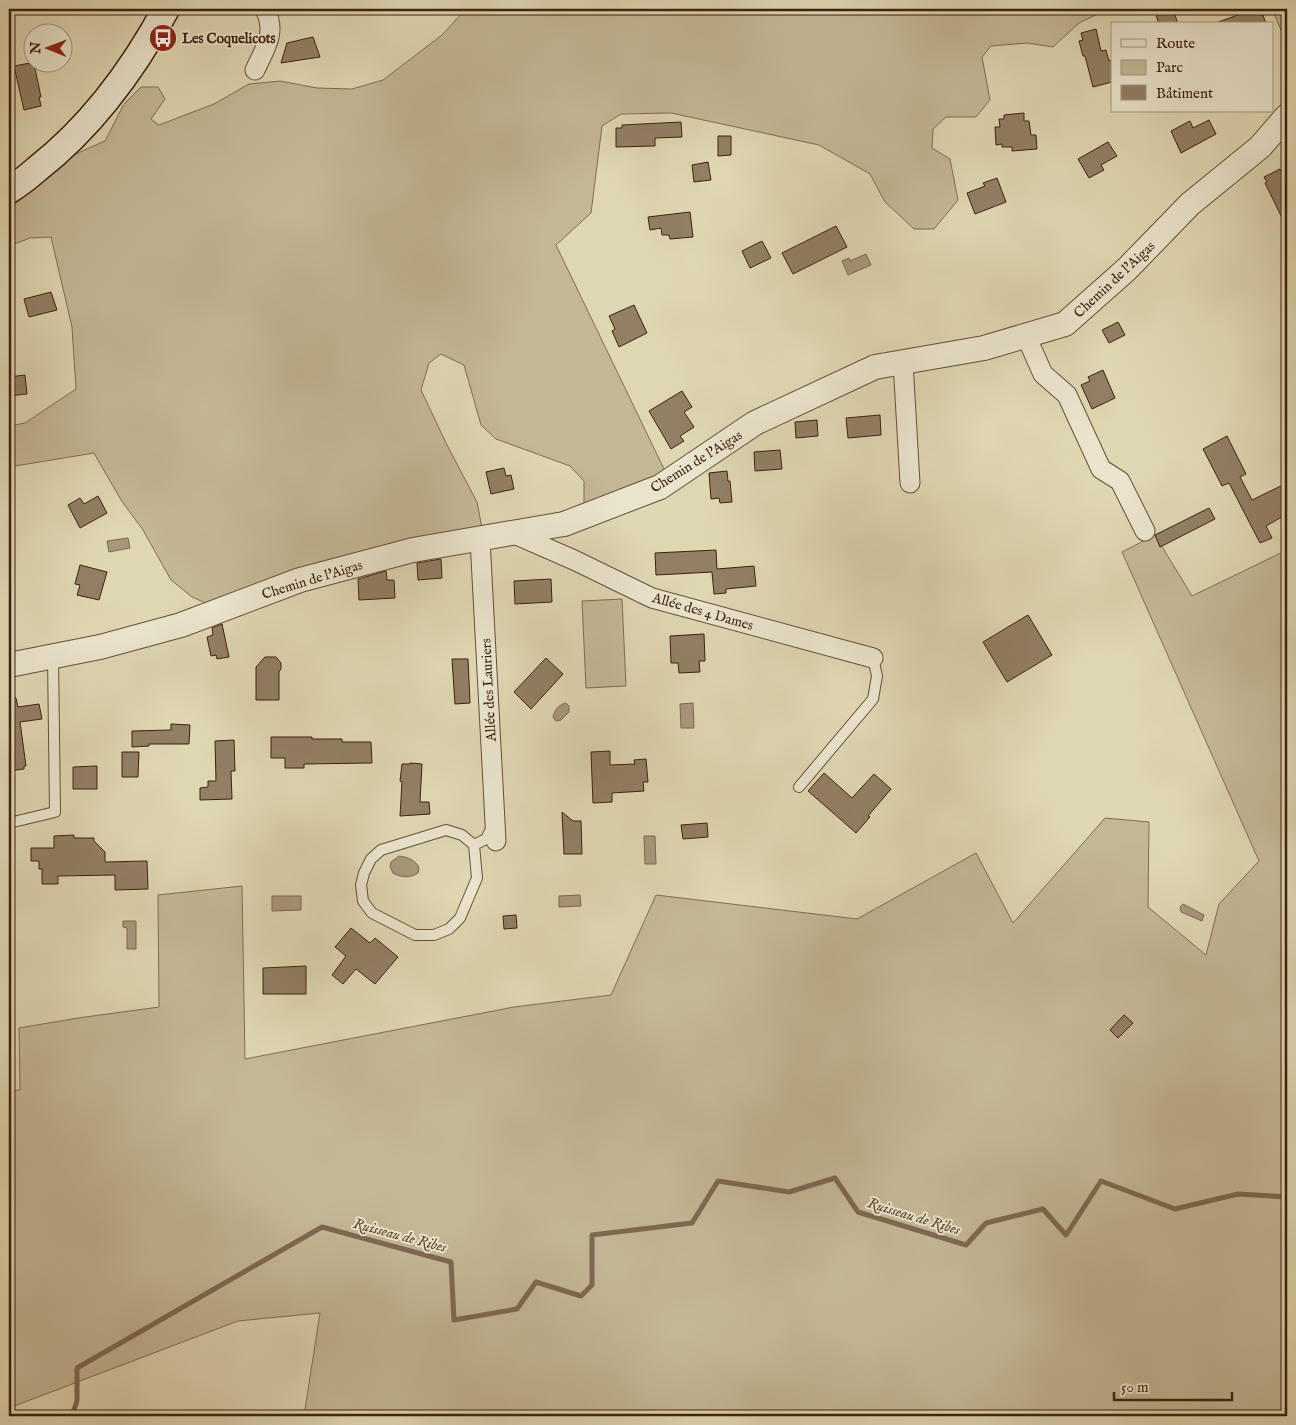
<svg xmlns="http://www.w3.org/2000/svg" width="1296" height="1425" viewBox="0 0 1296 1425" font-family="'IM FELL English',serif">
<rect width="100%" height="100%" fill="#dfd6b2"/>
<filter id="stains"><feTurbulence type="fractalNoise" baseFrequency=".004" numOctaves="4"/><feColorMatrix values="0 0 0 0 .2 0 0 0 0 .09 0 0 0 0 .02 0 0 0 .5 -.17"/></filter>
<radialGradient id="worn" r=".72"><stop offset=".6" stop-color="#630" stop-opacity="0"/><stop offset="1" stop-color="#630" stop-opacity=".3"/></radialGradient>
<path fill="#c4b796" stroke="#816c52" d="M 466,9 L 1108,9 L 1079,23 L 1053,47 L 1027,43 L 991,46 L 982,57 L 990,100 L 976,117 L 946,117 L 933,129 L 932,148 L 950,159 L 958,200 L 934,229 L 914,229 L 885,202 L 870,174 L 819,145 L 671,113 L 621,114 L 602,126 L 591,213 L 556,245 L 665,471 L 643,484 L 584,507 L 584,481 L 570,466 L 496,439 L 481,425 L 464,365 L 441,354 L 429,363 L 421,390 L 447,445 L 477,502 L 482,528 L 210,605 L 192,597 L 171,580 L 143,530 L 121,500 L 94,453 L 9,467 L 9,426 L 25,423 L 76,389 L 72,327 L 51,237 L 30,238 L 9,246 L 9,208 C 27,197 40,181 57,167 C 70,155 89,148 105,141 L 124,104 L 141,87 L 158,87 L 165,99 L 151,119 L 159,125 L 214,104 L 249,84 L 280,81 L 317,88 L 352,89 L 383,80 L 442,35 Z
M 1272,9 L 1287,9 L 1287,44 Z
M 1155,535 L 1192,596 L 1287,550 L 1287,1416 L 304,1416 L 320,1313 L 238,1321 L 9,1408 L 9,1091 L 20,1090 L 19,1028 L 78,1018 L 159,1007 L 158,895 L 242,886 L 245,1059 L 514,1007 L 611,995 L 656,895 L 857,919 L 976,853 L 1013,923 L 1105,818 L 1149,822 L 1148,907 L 1206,955 L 1219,904 L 1259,861 L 1122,552 Z
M 622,599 L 626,686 L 586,688 L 582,601 Z"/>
<path fill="#a8987b" stroke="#7e6850" d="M 866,254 L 871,265 L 848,275 L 842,261 L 849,258 L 850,261 Z
M 128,538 L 130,548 L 109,552 L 107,541 Z
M 566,703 L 569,706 L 569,712 L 561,720 L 556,721 L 553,717 C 554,711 559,704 566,703 Z
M 693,703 L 694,728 L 681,728 L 680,704 Z
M 644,836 L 655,836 L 656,864 L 645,864 Z
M 399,856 C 407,857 416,860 419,868 L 418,873 C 411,878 401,878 393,873 L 390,867 L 391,862 Z
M 580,895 L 581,906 L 559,907 L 559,896 Z
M 272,896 L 301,896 L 301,910 L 272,911 Z
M 1183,904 L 1204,915 L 1202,921 L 1181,912 L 1180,907 Z
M 123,921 L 136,921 L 136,949 L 127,949 L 127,928 L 123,927 Z"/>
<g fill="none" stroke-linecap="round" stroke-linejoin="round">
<path stroke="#7e6850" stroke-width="5" d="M 9,1413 L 14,1416
M 72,1416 L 77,1401 L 77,1368 L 322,1227 L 451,1262 L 454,1320 L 517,1309 L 536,1282 L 581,1296 L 592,1285 L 592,1235 L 692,1223 L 718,1181 L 789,1192 L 835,1178 L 858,1212 L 966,1245 L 986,1223 L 1043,1209 L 1066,1235 L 1101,1181 L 1175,1209 L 1238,1194 L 1287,1197"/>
</g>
<path fill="#927f64" stroke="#3e210f" d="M 1154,9 L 1173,9 L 1178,24 L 1159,24 Z
M 1255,9 L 1261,9 L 1266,24 L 1218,24 L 1218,22 Z
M 1096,29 L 1101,51 L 1106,50 L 1109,61 L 1112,60 L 1112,82 L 1093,87 L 1085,56 L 1083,56 L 1079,41 L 1083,40 L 1081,33 Z
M 313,37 L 320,57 L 281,63 L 287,43 Z
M 30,63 L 30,65 L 34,64 L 41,97 L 39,97 L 41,106 L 24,110 L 14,66 Z
M 1024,113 L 1024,121 L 1029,121 L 1031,135 L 1036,135 L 1037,149 L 1012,151 L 1012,147 L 1002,147 L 1002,144 L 996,145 L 995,127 L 1000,127 L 999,119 L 1004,119 L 1004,115 Z
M 1209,120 L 1216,134 L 1181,153 L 1171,131 L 1190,121 L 1193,128 Z
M 681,122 L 682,137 L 655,138 L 655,146 L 616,147 L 616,128 L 622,128 L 622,125 Z
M 718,136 L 731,136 L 731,155 L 718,156 Z
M 1108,142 L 1117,156 L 1101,165 L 1104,170 L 1089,178 L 1078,159 Z
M 708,162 L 711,180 L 694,182 L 692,165 Z
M 1280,169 L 1287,181 L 1287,228 L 1265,183 L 1267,182 L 1264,177 Z
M 997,178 L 1006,202 L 975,214 L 967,193 L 985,186 L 983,183 Z
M 690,212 L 693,237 L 670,239 L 669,235 L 662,235 L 661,228 L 650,230 L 648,217 Z
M 836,226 L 847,247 L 793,274 L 782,253 Z
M 762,241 L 771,258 L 750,268 L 742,251 Z
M 51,292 L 57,310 L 29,317 L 24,299 Z
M 634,305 L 647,333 L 619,347 L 612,331 L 615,329 L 609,316 Z
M 1118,322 L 1125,335 L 1109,343 L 1102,330 Z
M 1103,370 L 1115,398 L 1092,409 L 1081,385 L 1090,381 L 1088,377 Z
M 25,375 L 27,394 L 9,396 L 9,377 Z
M 682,391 L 692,407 L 684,412 L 694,427 L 680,436 L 684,441 L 671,449 L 649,411 Z
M 880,415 L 881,435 L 848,438 L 846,418 Z
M 817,420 L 818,436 L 796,438 L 795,422 Z
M 1227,436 L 1246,474 L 1240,477 L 1252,500 L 1287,483 L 1287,514 L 1266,526 L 1272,538 L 1260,543 L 1229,483 L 1222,486 L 1203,449 Z
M 780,450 L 782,469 L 755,471 L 754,452 Z
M 504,468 L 506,476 L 511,475 L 514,489 L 491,494 L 486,472 Z
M 727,471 L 728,481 L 730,481 L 732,502 L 720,503 L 719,498 L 711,499 L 709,473 Z
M 98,496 L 107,513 L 80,528 L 68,505 L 80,498 L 84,504 Z
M 1209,508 L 1215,519 L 1160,547 L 1155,535 Z
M 716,550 L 717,569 L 754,566 L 756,586 L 726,589 L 726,593 L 714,594 L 712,572 L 656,575 L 655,553 Z
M 441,559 L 442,578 L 418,580 L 417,563 Z
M 80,565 L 107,572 L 99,600 L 77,595 L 80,585 L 75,584 Z
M 386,571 L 387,580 L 394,580 L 395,598 L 359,600 L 358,579 Z
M 551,579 L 552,602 L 515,604 L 514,581 Z
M 1028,615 L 1052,655 L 1007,682 L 983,642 Z
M 222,624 L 229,657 L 217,659 L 216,655 L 211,656 L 207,637 L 213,635 L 212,628 Z
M 704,634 L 705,661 L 699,661 L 700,672 L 679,673 L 678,663 L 671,663 L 670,636 Z
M 265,657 L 276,657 L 281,663 L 281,669 L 279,672 L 279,700 L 256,700 L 256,667 Z
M 546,658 L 563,674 L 531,709 L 514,692 Z
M 452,659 L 468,659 L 470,703 L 455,704 Z
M 9,698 L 16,698 L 18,707 L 39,704 L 42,719 L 20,722 L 26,766 L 24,766 L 24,769 L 9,771 Z
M 171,724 L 190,725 L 189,744 L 149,744 L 149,746 L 132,747 L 132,731 L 171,730 Z
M 271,737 L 312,737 L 312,739 L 342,739 L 342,742 L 371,742 L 372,763 L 304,764 L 304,768 L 285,768 L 285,758 L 271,758 Z
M 234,740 L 235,771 L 231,771 L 232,799 L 200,800 L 200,788 L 208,787 L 208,781 L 216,781 L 215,741 Z
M 610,751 L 610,765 L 635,764 L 634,760 L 646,759 L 648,782 L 643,782 L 644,791 L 612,793 L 612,802 L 593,803 L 591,752 Z
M 122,752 L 139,752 L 138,777 L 122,777 Z
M 410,763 L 422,764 L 420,802 L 429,802 L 430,814 L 400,816 L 402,782 L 400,781 L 402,764 L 410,764 Z
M 97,766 L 97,789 L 73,789 L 73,767 Z
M 824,773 L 852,798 L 874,774 L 891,789 L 868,816 L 870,817 L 856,833 L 808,791 Z
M 562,812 L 573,821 L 581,821 L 582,854 L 564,854 Z
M 707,823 L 708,837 L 683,839 L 681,825 Z
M 74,835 L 74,838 L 94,838 L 94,841 L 105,852 L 105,862 L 147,861 L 148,889 L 115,890 L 115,875 L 58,876 L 58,884 L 42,884 L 42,869 L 39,869 L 39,861 L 31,861 L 31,848 L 54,848 L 54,836 Z
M 516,915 L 517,928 L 504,929 L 503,916 Z
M 351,928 L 370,943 L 375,938 L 398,957 L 375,984 L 356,969 L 343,984 L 332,975 L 346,956 L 335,947 Z
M 306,966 L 306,994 L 263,994 L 263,968 Z
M 1124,1015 L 1133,1023 L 1118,1038 L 1110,1030 Z"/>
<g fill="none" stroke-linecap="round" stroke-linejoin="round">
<defs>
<path id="service" d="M 799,787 L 873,699 L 877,676 L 873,658
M 9,823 L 55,812 L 53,656
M 474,845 L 477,878 L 460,918 L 449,929 L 434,935 L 415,935 L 372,913 L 363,901 L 361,885 L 364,873 L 371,859 L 381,850 L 446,830 L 462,835 L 474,845 L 486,839 L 492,827"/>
<path id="minor" d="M 255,70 C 265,48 277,33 265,9
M 1026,336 L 1043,374 L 1067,395 L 1101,469 L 1120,481 L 1145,531
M 903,362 L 910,483
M 512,533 L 574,560 L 652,598 L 873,658
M 480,539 L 496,841"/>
<path id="tertiary" d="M 9,665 L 100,647 L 181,625 L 300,580 L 413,550 L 564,524 L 660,487 L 755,423 L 875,367 L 984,348 L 1065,324 L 1127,269 L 1190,204 L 1260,147 L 1287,116"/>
<path id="secondary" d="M 9,190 C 19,184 28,177 37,169 C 92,126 133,70 166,9"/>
</defs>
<use href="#service" stroke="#664e38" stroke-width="12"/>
<use href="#minor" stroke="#664e38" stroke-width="21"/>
<use href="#tertiary" stroke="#664e38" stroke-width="26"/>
<use href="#secondary" stroke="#3e210f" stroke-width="29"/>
<use href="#service" stroke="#eae4cd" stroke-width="10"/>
<use href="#minor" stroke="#eae4cd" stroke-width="19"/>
<use href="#tertiary" stroke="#eae4cd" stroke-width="24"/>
<use href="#secondary" stroke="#eae4cd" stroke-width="26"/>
</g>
<defs>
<symbol id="bus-disc" viewBox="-11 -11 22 22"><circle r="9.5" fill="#8f2418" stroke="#eae4cd"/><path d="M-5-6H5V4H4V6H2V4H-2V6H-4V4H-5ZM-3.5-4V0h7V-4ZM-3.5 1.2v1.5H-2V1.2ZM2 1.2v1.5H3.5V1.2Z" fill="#fff"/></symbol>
</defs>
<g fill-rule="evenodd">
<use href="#bus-disc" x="147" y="22" width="32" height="32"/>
</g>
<g text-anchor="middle" stroke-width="4" stroke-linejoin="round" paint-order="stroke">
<g font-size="14" font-weight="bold" fill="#3e210f" stroke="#eae4cd" text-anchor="start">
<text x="182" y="43">Les Coquelicots</text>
</g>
<g font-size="14" fill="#3e210f" stroke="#eae4cd">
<text transform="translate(1114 279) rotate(-43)" y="5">Chemin de l'Aigas</text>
<text transform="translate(696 461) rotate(-32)" y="5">Chemin de l'Aigas</text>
<text transform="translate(312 579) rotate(-17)" y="5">Chemin de l'Aigas</text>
<text transform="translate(703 611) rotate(16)" y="5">Allée des 4 Dames</text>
<text transform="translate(488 690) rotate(-93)" y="5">Allée des Lauriers</text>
</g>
<g font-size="15" font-style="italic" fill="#5e452f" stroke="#eae4cd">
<text transform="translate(914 1216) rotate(17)" y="5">Ruisseau de Ribes</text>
<text transform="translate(400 1235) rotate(15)" y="5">Ruisseau de Ribes</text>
</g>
</g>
<rect width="1296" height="1425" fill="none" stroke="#dfd6b2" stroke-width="30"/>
<rect x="10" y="10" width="1276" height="1405" fill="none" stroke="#3e210f" stroke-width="2.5"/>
<rect x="15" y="15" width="1266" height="1395" fill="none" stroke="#3e210f"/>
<rect x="1111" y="22" width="162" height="90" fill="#eae4cd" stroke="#a59681"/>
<rect x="1121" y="39" width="25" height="8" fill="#eae4cd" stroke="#a59681"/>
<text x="1156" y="48" font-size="15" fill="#3e210f">Route</text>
<rect x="1121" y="60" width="25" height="15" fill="#c4b796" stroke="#a59681"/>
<text x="1156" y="72" font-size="15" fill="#3e210f">Parc</text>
<rect x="1121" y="85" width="25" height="15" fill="#927f64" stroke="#a59681"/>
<text x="1156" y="98" font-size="15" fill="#3e210f">Bâtiment</text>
<g transform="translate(48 48) rotate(271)"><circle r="24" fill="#eae4cd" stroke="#a59681"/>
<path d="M0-4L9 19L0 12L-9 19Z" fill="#8f2418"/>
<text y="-8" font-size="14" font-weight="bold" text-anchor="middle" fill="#3e210f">N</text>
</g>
<path d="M1114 1392v8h118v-8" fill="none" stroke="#3e210f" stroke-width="2.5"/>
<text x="1121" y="1392" font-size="15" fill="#3e210f" stroke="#eae4cd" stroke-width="4" paint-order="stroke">50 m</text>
<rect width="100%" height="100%" filter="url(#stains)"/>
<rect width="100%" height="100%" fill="url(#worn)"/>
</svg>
